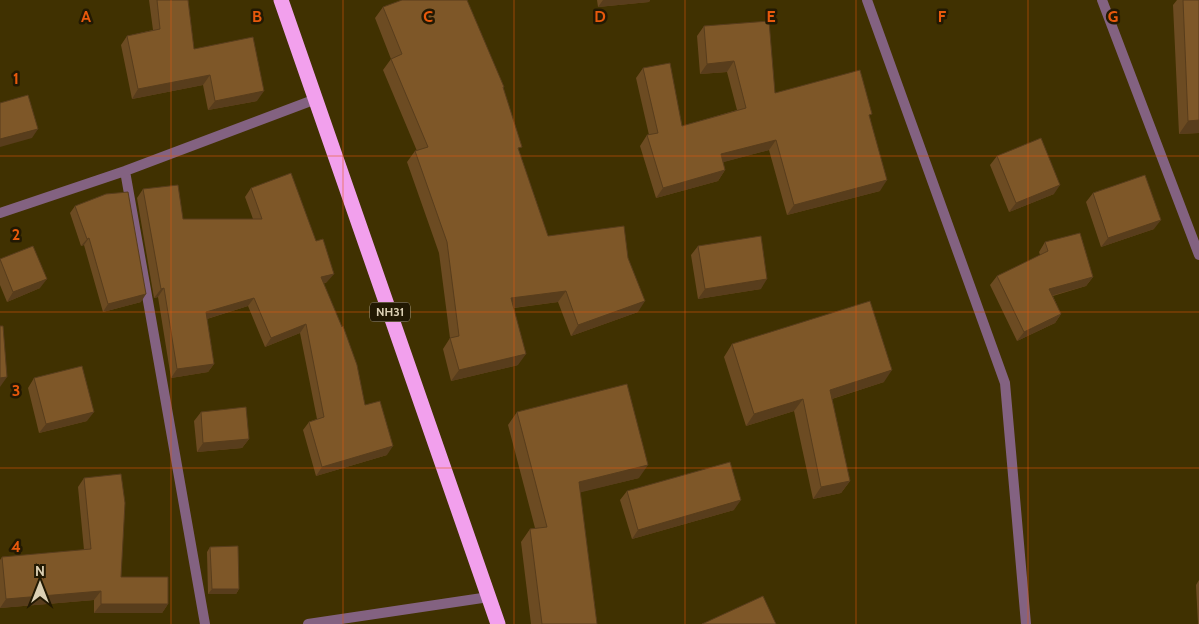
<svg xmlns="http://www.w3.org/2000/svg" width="1199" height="624" viewBox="0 0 1199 624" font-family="Cabin,sans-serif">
<rect width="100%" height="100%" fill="#403101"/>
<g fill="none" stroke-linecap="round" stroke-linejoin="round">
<path stroke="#836281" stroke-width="10" d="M 308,624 L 489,597"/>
<path stroke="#836281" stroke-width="10" d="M 867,0 L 1005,383 L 1026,624
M 1102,0 L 1199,255
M 125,171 L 205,624
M 0,213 L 125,171 L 316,99"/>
<path stroke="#f2a0ed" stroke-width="15" d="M 281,0 L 498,624"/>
</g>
<path fill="#6c4b22" d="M 149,0 L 188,0 L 194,49 L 257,101 L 208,110 L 203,85 L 132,99 L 121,45 L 127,36 L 153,30 Z
M 597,0 L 650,0 L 649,2 L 598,7 Z
M 1177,0 L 1199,0 L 1199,133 L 1179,134 L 1173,5 Z
M 383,7 L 504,87 L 503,88 L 519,151 L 548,236 L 628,258 L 638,312 L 571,336 L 558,302 L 514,308 L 518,365 L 451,381 L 443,349 L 450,338 L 439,253 L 407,162 L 415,151 L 417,151 L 383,70 L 391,59 L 375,18 Z
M 704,26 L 775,93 L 870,117 L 880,191 L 787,215 L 769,150 L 723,162 L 725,170 L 718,181 L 656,198 L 640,146 L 647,135 L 649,135 L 636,78 L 643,68 L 682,126 L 737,110 L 727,72 L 700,74 L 697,36 Z
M 997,156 L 1054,194 L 1009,212 L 990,165 Z
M 251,188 L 327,282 L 323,284 L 365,405 L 387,455 L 316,476 L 303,430 L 309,422 L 317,419 L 300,333 L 265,347 L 248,306 L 207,319 L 214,364 L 208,372 L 171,378 L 158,297 L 154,298 L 137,198 L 143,189 L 183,219 L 253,219 L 245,197 Z
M 1093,193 L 1154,229 L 1101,247 L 1086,202 Z
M 75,206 L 141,302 L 103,312 L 84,245 L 81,246 L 70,213 Z
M 1045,242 L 1093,277 L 1086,286 L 1053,296 L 1061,314 L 1055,323 L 1017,341 L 990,285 L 997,276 L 1040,255 L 1039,252 Z
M 698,246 L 761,289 L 698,299 L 691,255 Z
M 0,259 L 40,288 L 7,302 L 0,285 Z
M 732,344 L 884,382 L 832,399 L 850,481 L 841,493 L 813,499 L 794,411 L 746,426 L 724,357 Z
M 34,378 L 87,421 L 39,433 L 28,388 Z
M 201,412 L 249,439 L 242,448 L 197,452 L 194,421 Z
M 517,412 L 639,478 L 580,492 L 597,624 L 531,624 L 521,542 L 530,529 L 535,528 L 508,425 Z
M 84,478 L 121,577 L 168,604 L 162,613 L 94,613 L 94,600 L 0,608 L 0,560 L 2,557 L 84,550 L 78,487 Z
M 627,491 L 734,510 L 632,539 L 620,500 Z
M 210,547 L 239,589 L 236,594 L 208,594 L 207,552 Z
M 1199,580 L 1199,624 L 1198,624 L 1196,585 Z"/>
<path fill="#583d1c" d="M 603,0 L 650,0 L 649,2 L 598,7 Z
M 734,61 L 727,72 L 700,74 L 707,64 Z
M 210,75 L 203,85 L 132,99 L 138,89 Z
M 264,91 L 257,101 L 208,110 L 215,101 Z
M 1199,120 L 1199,133 L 1179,134 L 1188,121 Z
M 38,129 L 32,138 L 0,147 L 0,139 Z
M 776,140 L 769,150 L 713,165 L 721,154 Z
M 725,170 L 718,181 L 656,198 L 663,188 Z
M 887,180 L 880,191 L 787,215 L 794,205 Z
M 1060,185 L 1054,194 L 1009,212 L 1016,203 Z
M 1161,220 L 1154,229 L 1101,247 L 1108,238 Z
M 89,238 L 84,245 L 81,246 L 87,239 Z
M 334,274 L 327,282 L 315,286 L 321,277 Z
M 1093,277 L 1086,286 L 1043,298 L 1049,289 Z
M 47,279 L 40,288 L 7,302 L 13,292 Z
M 767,279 L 761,289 L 698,299 L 705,289 Z
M 164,288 L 158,297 L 154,298 L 161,289 Z
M 566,291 L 558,302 L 504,309 L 511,298 Z
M 146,294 L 141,302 L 103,312 L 108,304 Z
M 254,298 L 248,306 L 200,321 L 206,312 Z
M 645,301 L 638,312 L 571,336 L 578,325 Z
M 1061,314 L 1055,323 L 1017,341 L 1024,332 Z
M 306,324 L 300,333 L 265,347 L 271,338 Z
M 526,354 L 518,365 L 451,381 L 459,370 Z
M 214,364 L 208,372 L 171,378 L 177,369 Z
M 892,370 L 884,382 L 822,402 L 830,390 Z
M 7,377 L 0,387 L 0,378 Z
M 803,399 L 794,411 L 746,426 L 754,414 Z
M 94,412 L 87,421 L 39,433 L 46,424 Z
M 249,439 L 242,448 L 197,452 L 203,443 Z
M 393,446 L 387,455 L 316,476 L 322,467 Z
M 648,465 L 639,478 L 570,495 L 579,482 Z
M 850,481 L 841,493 L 813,499 L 821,487 Z
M 741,500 L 734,510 L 632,539 L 638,530 Z
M 212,589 L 239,589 L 236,594 L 208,594 Z
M 101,591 L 94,600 L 0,608 L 6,599 Z
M 101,604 L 168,604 L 162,613 L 94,613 Z"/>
<path fill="#7e5728" stroke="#583d1c" d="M 157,0 L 188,0 L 194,49 L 253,37 L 264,91 L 215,101 L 210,75 L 138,89 L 127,36 L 160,29 Z
M 402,0 L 467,0 L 504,87 L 503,87 L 522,147 L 518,148 L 548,236 L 624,226 L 628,258 L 645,301 L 578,325 L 566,291 L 511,298 L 526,354 L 459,370 L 450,338 L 459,336 L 447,242 L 415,151 L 428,147 L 391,59 L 402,54 L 383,7 Z
M 1183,0 L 1199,0 L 1199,120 L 1188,121 Z
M 769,21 L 775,93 L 860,70 L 872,114 L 869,115 L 887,180 L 794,205 L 776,140 L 721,154 L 725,170 L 663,188 L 647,135 L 658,133 L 643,68 L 670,63 L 682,126 L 746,108 L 734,61 L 707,64 L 704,26 Z
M 28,95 L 38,129 L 0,139 L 0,103 Z
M 1041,138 L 1060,185 L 1016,203 L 997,156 Z
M 291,173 L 316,241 L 323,239 L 334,274 L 321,277 L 342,327 L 343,326 L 357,365 L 365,405 L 380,401 L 393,446 L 322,467 L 309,422 L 324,417 L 306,324 L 271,338 L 254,298 L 206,312 L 214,364 L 177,369 L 164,288 L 161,289 L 143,189 L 178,185 L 183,219 L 262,219 L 251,188 Z
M 1145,175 L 1161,220 L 1108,238 L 1093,193 Z
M 128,192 L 146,294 L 108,304 L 89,238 L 87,239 L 75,206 L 106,194 Z
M 1080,233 L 1093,277 L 1049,289 L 1061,314 L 1024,332 L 997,276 L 1048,251 L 1045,242 Z
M 761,236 L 767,279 L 705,289 L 698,246 Z
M 33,246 L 47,279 L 13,292 L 0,259 Z
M 870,301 L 892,370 L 830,390 L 850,481 L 821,487 L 803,399 L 754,414 L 732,344 Z
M 0,326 L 3,326 L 7,377 L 0,378 Z
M 82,366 L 94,412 L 46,424 L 34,378 Z
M 627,384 L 648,465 L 579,482 L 597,624 L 542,624 L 530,529 L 547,527 L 517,412 Z
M 246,407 L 249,439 L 203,443 L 201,412 Z
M 730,462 L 741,500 L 638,530 L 627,491 Z
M 121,474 L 125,503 L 121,577 L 168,577 L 168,604 L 101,604 L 101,591 L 6,599 L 2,557 L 91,549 L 84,478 Z
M 238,546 L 239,589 L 212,589 L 210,547 Z
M 763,596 L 776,624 L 702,624 Z"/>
<path fill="none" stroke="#e8590c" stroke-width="1" stroke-opacity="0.55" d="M 171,0 L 171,624M 343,0 L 343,624M 514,0 L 514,624M 685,0 L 685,624M 856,0 L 856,624M 1028,0 L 1028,624M 0,156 L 1199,156M 0,312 L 1199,312M 0,468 L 1199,468"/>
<g text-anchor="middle" stroke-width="5" stroke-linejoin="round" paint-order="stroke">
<rect fill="#221903" stroke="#a4997f" stroke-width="1" x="370" y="302.5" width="40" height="19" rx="4"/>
<g font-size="12" font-weight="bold" fill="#dcd0b4">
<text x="390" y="316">NH31</text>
</g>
</g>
<g font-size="16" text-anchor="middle" font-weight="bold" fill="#e8590c" stroke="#221903" stroke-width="5" stroke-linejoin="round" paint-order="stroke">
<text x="86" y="22">A</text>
<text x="257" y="22">B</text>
<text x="428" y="22">C</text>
<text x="600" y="22">D</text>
<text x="771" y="22">E</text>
<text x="942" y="22">F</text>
<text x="1113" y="22">G</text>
<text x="16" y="84">1</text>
<text x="16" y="240">2</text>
<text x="16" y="396">3</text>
<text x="16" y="552">4</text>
</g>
<g transform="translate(40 584)" stroke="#221903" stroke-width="4" paint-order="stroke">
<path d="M0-4L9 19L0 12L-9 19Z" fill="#dcd0b4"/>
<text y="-8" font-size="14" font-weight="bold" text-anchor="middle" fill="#dcd0b4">N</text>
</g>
</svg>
